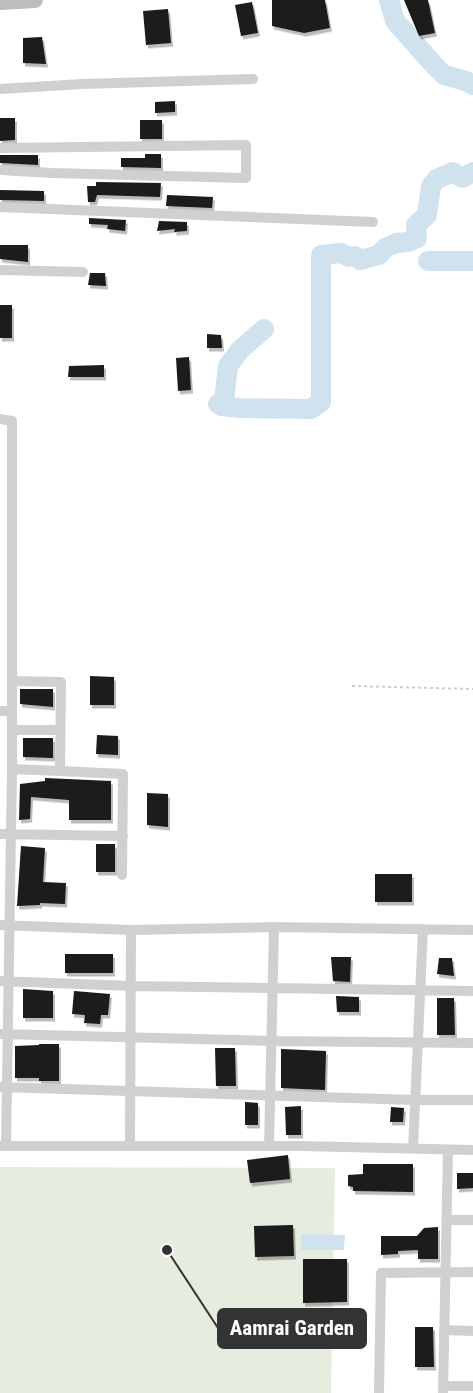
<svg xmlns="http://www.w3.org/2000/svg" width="473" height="1393" viewBox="0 0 473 1393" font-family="'Roboto Condensed',sans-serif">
<defs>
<filter id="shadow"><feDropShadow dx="2" dy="3.5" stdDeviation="0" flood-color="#0004"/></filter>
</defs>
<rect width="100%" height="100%" fill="#fff"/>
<path fill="#e6ecdf" d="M 0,1167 L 335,1168 L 331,1393 L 0,1393 Z"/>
<path fill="#cfe2ee" d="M 301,1234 L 345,1235 L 344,1250 L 301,1250 Z"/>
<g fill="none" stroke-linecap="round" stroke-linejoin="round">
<path stroke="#cfe2ee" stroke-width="20" d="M 389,0 L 395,21 L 434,65 L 444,75 L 466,81 L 473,85
M 428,261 L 473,261
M 264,329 L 240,350 L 228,366 L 224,400 L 218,404 L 222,406 L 239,408 L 311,409 L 321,402 L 321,255 L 341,253 L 349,257 L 355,256 L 360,260 L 379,255 L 385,248 L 396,243 L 408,242 L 417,238 L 416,225 L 427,215 L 431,186 L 437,179 L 453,172 L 462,178 L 473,172"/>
</g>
<path fill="#1a1a1a" filter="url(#shadow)" d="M 272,0 L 325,0 L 330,28 L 304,33 L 272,26 Z
M 404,0 L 428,0 L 435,33 L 419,36 Z
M 252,2 L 258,33 L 241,36 L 235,5 Z
M 168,9 L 171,43 L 146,45 L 143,11 Z
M 42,37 L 46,64 L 23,63 L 23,38 Z
M 175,101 L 175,112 L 155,113 L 155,102 Z
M 0,118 L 15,118 L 15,140 L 0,141 Z
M 140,120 L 162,120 L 162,139 L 140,139 Z
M 145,154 L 161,154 L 161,168 L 121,167 L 121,158 L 145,158 Z
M 0,155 L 38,155 L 38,165 L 0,163 Z
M 96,182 L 161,183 L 160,197 L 97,195 L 95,202 L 88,202 L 87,186 L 96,186 Z
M 0,190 L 44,191 L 44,201 L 0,200 Z
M 167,195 L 213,197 L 212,208 L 166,206 Z
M 89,218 L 126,220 L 125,231 L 107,229 L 108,225 L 89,224 Z
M 159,221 L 187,222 L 187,231 L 174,232 L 175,229 L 157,231 Z
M 0,245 L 28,245 L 28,262 L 0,259 Z
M 90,273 L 105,273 L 106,286 L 88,285 Z
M 0,305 L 12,305 L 12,338 L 0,338 Z
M 207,334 L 221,335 L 222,348 L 207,348 Z
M 189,357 L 191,390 L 178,391 L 176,358 Z
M 104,365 L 104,377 L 68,377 L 69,366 Z
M 90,676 L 114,677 L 114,705 L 90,705 Z
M 20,689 L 53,689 L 53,707 L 20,704 Z
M 97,735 L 118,736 L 118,755 L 96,754 Z
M 23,738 L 53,738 L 53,758 L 23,757 Z
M 45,778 L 111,781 L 111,820 L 69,820 L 69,800 L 31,797 L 30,819 L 19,820 L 20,784 L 45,781 Z
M 147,793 L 168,794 L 168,827 L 147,825 Z
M 96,844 L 115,844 L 115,872 L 96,872 Z
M 21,846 L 45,848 L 43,882 L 66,883 L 65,904 L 40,903 L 40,905 L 17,906 Z
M 375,874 L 412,874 L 412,902 L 375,902 Z
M 65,954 L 113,954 L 113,973 L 65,973 Z
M 331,957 L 351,957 L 350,982 L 333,981 Z
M 439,958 L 452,958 L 454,976 L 437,974 Z
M 23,989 L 53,991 L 53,1018 L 23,1018 Z
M 74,991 L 110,994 L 108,1015 L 101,1015 L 100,1024 L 84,1023 L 85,1015 L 72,1014 Z
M 336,996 L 359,997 L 359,1012 L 337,1012 Z
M 437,998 L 454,998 L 455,1035 L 437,1035 Z
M 39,1044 L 59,1044 L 59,1081 L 39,1081 L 39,1078 L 15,1078 L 15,1046 L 39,1045 Z
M 215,1048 L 235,1048 L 236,1086 L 216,1086 Z
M 281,1049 L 326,1051 L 325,1090 L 281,1088 Z
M 245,1102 L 258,1103 L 258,1125 L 245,1125 Z
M 301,1106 L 301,1135 L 286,1135 L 285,1107 Z
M 391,1107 L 404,1108 L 403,1122 L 390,1122 Z
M 288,1155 L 290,1179 L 250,1183 L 247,1160 Z
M 363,1164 L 413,1164 L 413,1192 L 353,1191 L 353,1187 L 348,1186 L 348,1175 L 363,1174 Z
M 457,1173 L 473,1173 L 473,1188 L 457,1189 Z
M 293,1225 L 294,1256 L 255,1257 L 254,1226 Z
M 438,1227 L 438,1259 L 418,1259 L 418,1250 L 398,1251 L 398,1254 L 381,1255 L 381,1236 L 417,1236 L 424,1228 Z
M 303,1259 L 347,1259 L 347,1302 L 303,1303 Z
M 415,1327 L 433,1327 L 434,1367 L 415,1367 Z"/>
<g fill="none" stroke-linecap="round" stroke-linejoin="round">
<path stroke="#cdcdcd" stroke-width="2" stroke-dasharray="3 3" stroke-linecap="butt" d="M 352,686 L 473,689"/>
<path stroke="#d0d0d0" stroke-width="10" d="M 0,89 L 82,84 L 253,79
M 0,148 L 246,145 L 246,178 L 52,173 L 0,170
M 0,207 L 373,222
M 0,270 L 83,272
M 0,419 L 12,421 L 12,769 L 6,1146
M 12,681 L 61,682 L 60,771 L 12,769
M 0,711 L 12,711
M 12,730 L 60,730
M 60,771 L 123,774 L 122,875
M 0,834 L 123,836
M 0,925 L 131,930 L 274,927 L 473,930
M 0,981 L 131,986 L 473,991
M 0,1034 L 272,1041 L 473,1043
M 0,1087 L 415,1100 L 473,1100
M 0,1146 L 301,1146 L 473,1150
M 130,1146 L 131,930
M 269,1146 L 274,927
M 413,1149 L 423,929
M 447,1220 L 473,1220
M 444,1330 L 473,1331
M 444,1386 L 473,1386
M 379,1393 L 381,1273 L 473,1272
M 443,1393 L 448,1150"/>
<path stroke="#bdbdbd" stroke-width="16" d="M 0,2 L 35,0"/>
</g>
<path fill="none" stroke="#333" stroke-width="2" d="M167 1250L218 1328"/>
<circle fill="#333" stroke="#fff" stroke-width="2" cx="167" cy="1250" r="6"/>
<rect fill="#333" stroke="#333" stroke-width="2" x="218" y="1309" width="148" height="39" rx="6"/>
<g font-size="21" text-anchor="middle" font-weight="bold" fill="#fff">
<text x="292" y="1335">Aamrai Garden</text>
</g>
</svg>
